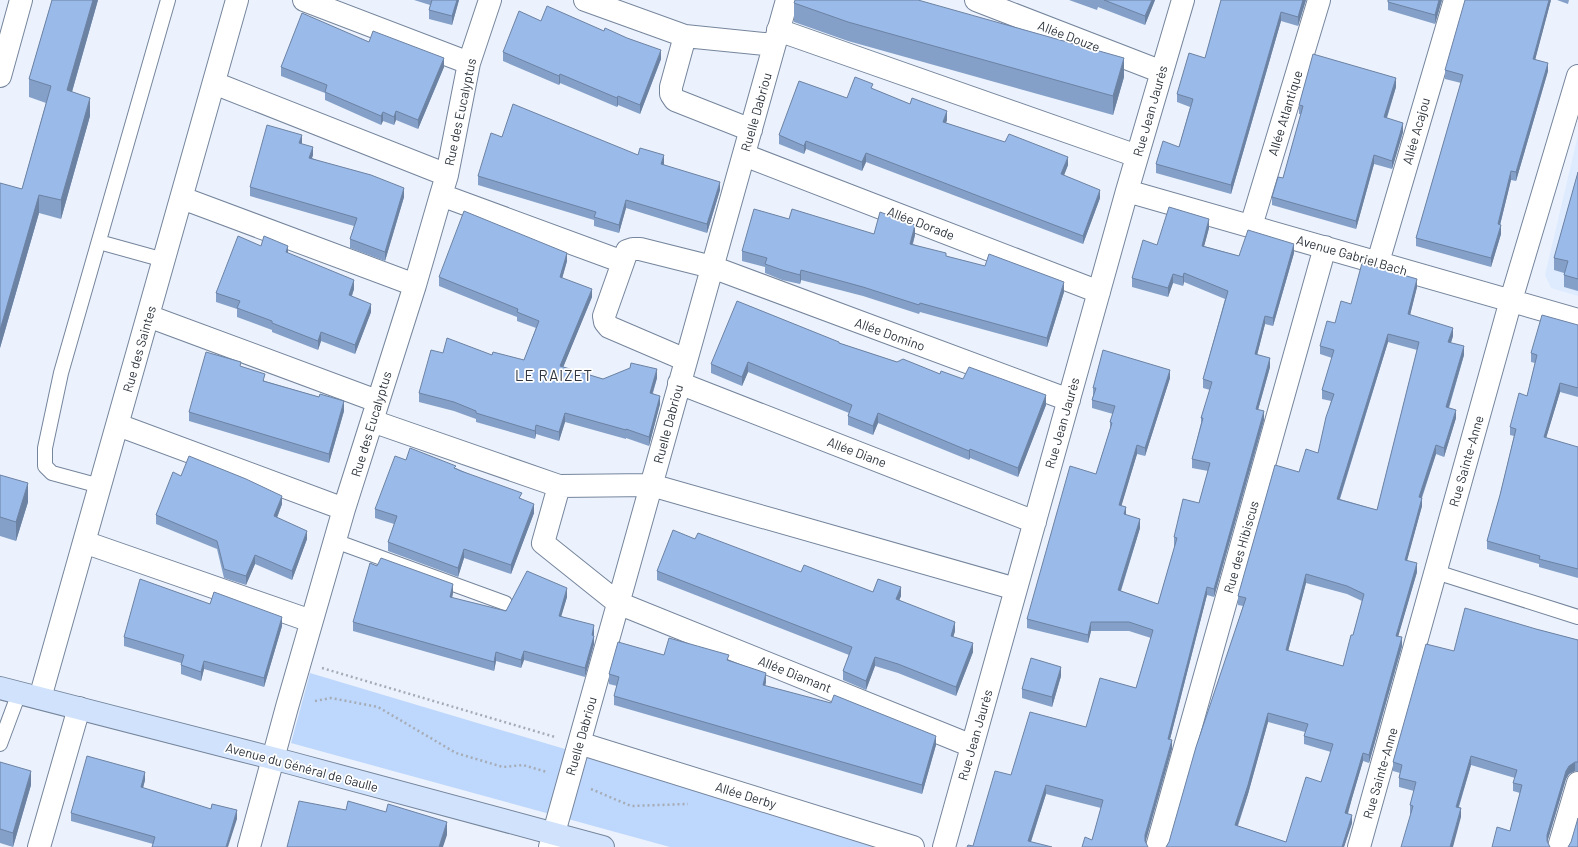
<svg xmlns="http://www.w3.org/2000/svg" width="1578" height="847" viewBox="0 0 1578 847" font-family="Barlow,sans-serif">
<rect width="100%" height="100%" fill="#ebf2fd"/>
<path fill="#deebfe" d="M 1578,135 L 1578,296 L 1551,288 L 1545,275 Z"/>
<path fill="#bed7fc" d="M 310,673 L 893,847 L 670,847 L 291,743 Z"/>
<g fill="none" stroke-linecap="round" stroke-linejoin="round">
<defs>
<path id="lane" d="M 99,242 L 164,260
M 100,486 L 52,473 L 45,466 L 45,448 L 61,373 L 168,0
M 335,541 L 505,603
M 1436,572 L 1578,617
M 0,744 L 19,693"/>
<path id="street" d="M 304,0 L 469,63
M 585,0 L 685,36 L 774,45
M 976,0 L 1162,72
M 778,30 L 1137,156
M 685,36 L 671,87 L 671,94 L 675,100 L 751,130
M 0,76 L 21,0
M 214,83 L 447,175
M 744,155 L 1099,292
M 1127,191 L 1578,320
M 441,195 L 623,262
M 182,198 L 415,285
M 1251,226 L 1319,0
M 1378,262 L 1455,0
M 148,316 L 377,401
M 686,360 L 609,327 L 605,322 L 604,316 L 627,251 L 633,249 L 640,249 L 712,267 L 1069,400
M 679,383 L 1035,522
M 372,421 L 559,486 L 651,485 L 1016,589
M 118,425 L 344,509
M 559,486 L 543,543 L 618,603 L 972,746
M 84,542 L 311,621
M 40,698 L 237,0
M 579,743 L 913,847
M 39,847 L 79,708
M 249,847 L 287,707 L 344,509 L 415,285 L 441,195 L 447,175 L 469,63 L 490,0
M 550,847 L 787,0
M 944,847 L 1127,191 L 1183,0
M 1157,847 L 1325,247
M 1359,847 L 1511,300 L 1578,76
M 1559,847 L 1578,783"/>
<path id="secondary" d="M 0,688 L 291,763 L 603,847"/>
</defs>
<use href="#lane" stroke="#75859c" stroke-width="16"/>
<use href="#street" stroke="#75859c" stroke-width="24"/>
<use href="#secondary" stroke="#75859c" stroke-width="24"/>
<path stroke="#a5acb6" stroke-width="2.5" stroke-dasharray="2 3" stroke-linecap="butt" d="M 322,668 L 555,737
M 315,701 L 331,698 L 378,707 L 456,753 L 503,767 L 523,765 L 547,772
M 591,789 L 631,806 L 688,804"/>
<use href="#lane" stroke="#fff" stroke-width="14"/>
<use href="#street" stroke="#fff" stroke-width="22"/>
<use href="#secondary" stroke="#d0e2fc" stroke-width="22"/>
</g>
<path fill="#84a0c8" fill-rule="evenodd" d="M 52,0 L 98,0 L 72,92 L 90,116 L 61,219 L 39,213 L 0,348 L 0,184 L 22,189 L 46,103 L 29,97 L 29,79 Z
M 414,0 L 459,0 L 452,25 L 429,19 L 429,10 L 430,5 Z
M 1069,0 L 1155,0 L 1145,25 L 1098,7 L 1097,10 Z
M 1221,0 L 1306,0 L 1298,26 L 1281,21 L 1231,194 L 1156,173 L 1156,164 L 1179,147 L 1190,107 L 1177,102 L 1177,94 L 1205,58 Z
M 1442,0 L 1435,24 L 1388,10 L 1388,2 Z
M 1551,0 L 1535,59 L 1548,71 L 1516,181 L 1511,180 L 1500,225 L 1501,234 L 1491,267 L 1416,246 L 1416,238 L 1461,83 L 1445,79 L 1445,70 Z
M 1557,0 L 1569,0 L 1568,4 Z
M 794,3 L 1124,77 L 1113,115 L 848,41 L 794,22 Z
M 541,21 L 661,59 L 640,114 L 618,105 L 617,107 L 560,83 L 559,85 L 503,61 L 503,52 Z
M 369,42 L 444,67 L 418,129 L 396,120 L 394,125 L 383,121 L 381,125 L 325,100 L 325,93 L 281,76 L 281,67 Z
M 1396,87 L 1387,118 L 1403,132 L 1392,169 L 1374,164 L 1356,229 L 1272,205 L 1272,197 L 1283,178 L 1301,114 L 1299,114 L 1299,105 Z
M 873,89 L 947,120 L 946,123 L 1068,165 L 1064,175 L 1100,198 L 1083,244 L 866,162 L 862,171 L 806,149 L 804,154 L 779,144 L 779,135 L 847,98 Z
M 502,137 L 638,155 L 664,164 L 663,164 L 720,190 L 707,233 L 626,208 L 619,233 L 594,226 L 594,220 L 478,185 L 478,176 Z
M 302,144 L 313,155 L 312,158 L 404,197 L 385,261 L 350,248 L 350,239 L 354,226 L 250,196 L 250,187 Z
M 1578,172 L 1578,291 L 1564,287 L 1564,273 L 1554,270 L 1554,258 Z
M 789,219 L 874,234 L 915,235 L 913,244 L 946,256 L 1064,292 L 1047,347 L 920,312 L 919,314 L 863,296 L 801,280 L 800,284 L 782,280 L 765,273 L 765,267 L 742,261 L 742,251 Z
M 1209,228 L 1204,246 L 1239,256 L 1294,253 L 1273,326 L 1265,324 L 1257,355 L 1270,367 L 1258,410 L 1264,420 L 1214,597 L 1207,595 L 1170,739 L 1172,749 L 1092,840 L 1101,808 L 1046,794 L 1031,842 L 973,846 L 1011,775 L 1086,727 L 1136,688 L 1151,638 L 1129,631 L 1091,631 L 1088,643 L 1027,628 L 1027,619 L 1096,474 L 1110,429 L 1110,422 L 1113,414 L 1092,408 L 1092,400 L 1093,396 L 1093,388 L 1170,378 L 1145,456 L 1137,454 L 1121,506 L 1126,515 L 1140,528 L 1121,591 L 1158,604 L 1175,546 L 1174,546 L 1174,537 L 1199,503 L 1208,471 L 1192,468 L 1192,459 L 1201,423 L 1201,418 L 1210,390 L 1203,388 L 1203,379 L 1225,299 L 1184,282 L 1183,286 L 1173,283 L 1168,297 L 1132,287 L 1132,278 L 1157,245 Z
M 261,246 L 288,253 L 354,289 L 352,296 L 371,312 L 355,354 L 321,341 L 318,350 L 272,332 L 272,330 L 237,317 L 237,309 L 216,302 L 216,293 Z
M 567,261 L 562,278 L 592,297 L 563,367 L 603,379 L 657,378 L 653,393 L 660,404 L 649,446 L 626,438 L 626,439 L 565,422 L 559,441 L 536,434 L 535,439 L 476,422 L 476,419 L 454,411 L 419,402 L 419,393 L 443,353 L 492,355 L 524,360 L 536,328 L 517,321 L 517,317 L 496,309 L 439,286 L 439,277 Z
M 1417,287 L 1410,315 L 1453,336 L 1451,343 L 1464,355 L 1449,408 L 1456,418 L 1444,457 L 1436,454 L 1422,498 L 1422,506 L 1407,560 L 1417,572 L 1398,636 L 1402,646 L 1369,763 L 1363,761 L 1352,798 L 1348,814 L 1352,823 L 1344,847 L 1166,847 L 1169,842 L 1243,606 L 1238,605 L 1238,596 L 1299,472 L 1318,453 L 1331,401 L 1322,399 L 1322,390 L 1332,358 L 1320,354 L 1320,346 L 1335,323 L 1351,304 ZM 1388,342 L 1417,350 L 1377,510 L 1340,499 ZM 1306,583 L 1347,594 L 1362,601 L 1353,635 L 1343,666 L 1288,651 ZM 1268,722 L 1305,732 L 1304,736 L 1304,744 L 1331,752 L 1321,782 L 1286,842 L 1238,826 L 1248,794 Z
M 1578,325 L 1578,397 L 1560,392 L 1546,438 L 1578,447 L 1578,578 L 1539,567 L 1539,564 L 1487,549 L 1487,541 L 1500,495 L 1514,436 L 1510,435 L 1510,427 L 1527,396 L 1535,363 L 1531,362 L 1531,353 Z
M 839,343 L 897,362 L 940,374 L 963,379 L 1046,405 L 1018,477 L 970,458 L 969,460 L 878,423 L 873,435 L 848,425 L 848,416 L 849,413 L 748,372 L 742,386 L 711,373 L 711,364 Z
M 241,367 L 265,381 L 319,397 L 344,411 L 329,463 L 189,421 L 189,412 Z
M 406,460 L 456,468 L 522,499 L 534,513 L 511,574 L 464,558 L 458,577 L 388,551 L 388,542 L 394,524 L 375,518 L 375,509 Z
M 0,475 L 28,502 L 16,541 L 0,536 Z
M 181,476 L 282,504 L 277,518 L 307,539 L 292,580 L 255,564 L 246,585 L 224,578 L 217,549 L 156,524 L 156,515 Z
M 695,539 L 801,572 L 873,592 L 901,596 L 899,600 L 955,631 L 953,637 L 973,652 L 956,696 L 898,673 L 875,666 L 866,690 L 843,680 L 843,671 L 849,655 L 657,580 L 657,571 Z
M 453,593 L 452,598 L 506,611 L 567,597 L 561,616 L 594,634 L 594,644 L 585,677 L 524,660 L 521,668 L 496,661 L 494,671 L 353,631 L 353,622 Z
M 210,604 L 282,626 L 264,687 L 204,669 L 201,681 L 181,674 L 181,663 L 124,646 L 124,637 Z
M 1536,629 L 1578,640 L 1578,771 L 1575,771 L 1569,774 L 1566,779 L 1547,842 L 1510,831 L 1520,793 L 1513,791 L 1513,783 L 1515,778 L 1471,765 L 1459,807 L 1461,817 L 1410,814 L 1410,805 L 1414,791 L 1399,787 L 1399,778 L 1400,773 L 1393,771 L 1393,762 L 1454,651 Z
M 664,655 L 729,661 L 766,682 L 765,686 L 936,745 L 922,794 L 614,705 L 614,696 L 617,686 L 609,684 L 609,674 Z
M 1061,676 L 1052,707 L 1022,698 L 1022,689 Z
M 0,762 L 31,785 L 13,847 L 0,843 Z
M 145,780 L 143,788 L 237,819 L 153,844 L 71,821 L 71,813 Z"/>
<path fill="#6c82a3" d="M 93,0 L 98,0 L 67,109 L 67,90 Z
M 457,0 L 459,0 L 452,25 L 452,16 Z
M 1152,0 L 1155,0 L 1145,25 L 1145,16 Z
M 1303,0 L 1306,0 L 1298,26 L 1298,17 Z
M 1439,0 L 1442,0 L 1435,24 L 1435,15 Z
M 1549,0 L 1551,0 L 1533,68 L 1533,59 Z
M 1281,12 L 1281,21 L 1231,194 L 1231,185 Z
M 661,50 L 661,59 L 640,114 L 640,105 Z
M 444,58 L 444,67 L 418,129 L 418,120 Z
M 1124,58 L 1124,77 L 1113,115 L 1113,96 Z
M 1548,63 L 1548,71 L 1516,181 L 1516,172 Z
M 560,74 L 560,83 L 559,85 L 559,76 Z
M 1396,78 L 1396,87 L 1384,126 L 1384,117 Z
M 618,96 L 618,105 L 617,107 L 617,98 Z
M 90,98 L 90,116 L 61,219 L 61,200 Z
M 396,111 L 396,120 L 394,125 L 394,117 Z
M 947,111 L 947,120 L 943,130 L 943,122 Z
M 383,112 L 383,121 L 381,125 L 381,116 Z
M 1403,123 L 1403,132 L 1392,169 L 1392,161 Z
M 302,135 L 302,144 L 299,143 Z
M 806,141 L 806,149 L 804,154 L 804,146 Z
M 313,147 L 313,155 L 309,166 L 309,158 Z
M 866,153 L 866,162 L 862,171 L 862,162 Z
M 664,155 L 664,164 L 661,172 L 661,164 Z
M 1374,155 L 1374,164 L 1356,229 L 1356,221 Z
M 1068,157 L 1068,165 L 1061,183 L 1061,174 Z
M 1511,171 L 1511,180 L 1498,233 L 1498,224 Z
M 720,182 L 720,190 L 707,233 L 707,224 Z
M 404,188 L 404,197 L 385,261 L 385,252 Z
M 1100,190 L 1100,198 L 1083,244 L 1083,236 Z
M 39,195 L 39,213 L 0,348 L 0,330 Z
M 626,200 L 626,208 L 619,233 L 619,225 Z
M 1209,219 L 1209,228 L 1202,254 L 1202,246 Z
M 915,225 L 915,235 L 910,253 L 910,244 Z
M 1501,225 L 1501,234 L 1491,267 L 1491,258 Z
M 1294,244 L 1294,253 L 1273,326 L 1273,318 Z
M 288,246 L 288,255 L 286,252 Z
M 567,253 L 567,261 L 560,286 L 560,277 Z
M 801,270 L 801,280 L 800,284 L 800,275 Z
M 1184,273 L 1184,282 L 1183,286 L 1183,277 Z
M 1173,274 L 1173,283 L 1168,297 L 1168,288 Z
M 1417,279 L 1417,287 L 1408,323 L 1408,314 Z
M 354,280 L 354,289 L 349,303 L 349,295 Z
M 1064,282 L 1064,292 L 1047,347 L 1047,338 Z
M 592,289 L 592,297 L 560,375 L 560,366 Z
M 371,304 L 371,312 L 355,354 L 355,345 Z
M 1265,316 L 1265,324 L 1255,363 L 1255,354 Z
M 1453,328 L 1453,336 L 1448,351 L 1448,342 Z
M 321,332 L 321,341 L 318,350 L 318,341 Z
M 1388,334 L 1388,342 L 1337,507 L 1337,499 Z
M 1464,346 L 1464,355 L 1446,416 L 1446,407 Z
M 1270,358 L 1270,367 L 1256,417 L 1256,409 Z
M 748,362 L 748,372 L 742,386 L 742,377 Z
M 657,369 L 657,378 L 650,401 L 650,393 Z
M 1170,370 L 1170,378 L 1145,456 L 1145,448 Z
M 1560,383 L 1560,392 L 1544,445 L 1544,437 Z
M 1046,395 L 1046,405 L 1018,477 L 1018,468 Z
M 660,396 L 660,404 L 649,446 L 649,437 Z
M 344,401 L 344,411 L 329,463 L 329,454 Z
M 1456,410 L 1456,418 L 1444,457 L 1444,448 Z
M 1264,411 L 1264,420 L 1214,597 L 1214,589 Z
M 565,413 L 565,422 L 559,441 L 559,432 Z
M 878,413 L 878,423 L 873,435 L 873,426 Z
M 536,425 L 536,434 L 535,439 L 535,431 Z
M 1137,445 L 1137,454 L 1119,514 L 1119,505 Z
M 1436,445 L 1436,454 L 1419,505 L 1419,497 Z
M 970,449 L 970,458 L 969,460 L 969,451 Z
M 28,483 L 28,502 L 16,541 L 16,522 Z
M 282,496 L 282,504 L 274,525 L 274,516 Z
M 1422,498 L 1422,506 L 1405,568 L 1405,560 Z
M 534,504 L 534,513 L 511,574 L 511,565 Z
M 1126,507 L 1126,515 L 1124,514 Z
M 1140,519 L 1140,528 L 1118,599 L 1118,590 Z
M 307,531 L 307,539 L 292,580 L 292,571 Z
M 464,549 L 464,558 L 458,577 L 458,568 Z
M 255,555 L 255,564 L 246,585 L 246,576 Z
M 1417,563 L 1417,572 L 1396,644 L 1396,636 Z
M 1306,574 L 1306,583 L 1286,659 L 1286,650 Z
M 453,584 L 453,593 L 450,606 L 450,597 Z
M 901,587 L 901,596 L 896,608 L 896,599 Z
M 1207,587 L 1207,595 L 1168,747 L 1168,739 Z
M 567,588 L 567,597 L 559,624 L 559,616 Z
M 282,617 L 282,626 L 264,687 L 264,678 Z
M 955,622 L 955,631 L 951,645 L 951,636 Z
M 1091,622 L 1091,631 L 1088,643 L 1088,635 Z
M 594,625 L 594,644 L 585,677 L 585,668 Z
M 1402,637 L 1402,646 L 1369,763 L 1369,755 Z
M 973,643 L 973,652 L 956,696 L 956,687 Z
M 524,651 L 524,660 L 521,668 L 521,660 Z
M 496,652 L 496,661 L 494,671 L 494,662 Z
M 875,657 L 875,666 L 866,690 L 866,681 Z
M 204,661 L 204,669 L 201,681 L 201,672 Z
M 1061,667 L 1061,676 L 1052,707 L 1052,697 Z
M 766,673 L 766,682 L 763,695 L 763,685 Z
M 1268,713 L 1268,722 L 1248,794 L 1235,833 L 1235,825 Z
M 936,736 L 936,745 L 922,794 L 922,785 Z
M 1172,740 L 1172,749 L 1145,844 L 1145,835 Z
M 1363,753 L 1363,761 L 1345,822 L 1345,813 Z
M 1471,756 L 1471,765 L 1456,815 L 1456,807 Z
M 1575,762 L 1575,771 L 1569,774 L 1566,779 L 1547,843 L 1547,835 L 1566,771 L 1569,766 Z
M 31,771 L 31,785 L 13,847 L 13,833 Z
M 145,772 L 145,780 L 141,795 L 141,787 Z
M 1046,785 L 1046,794 L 1029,847 L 1028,841 Z
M 1461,808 L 1461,817 L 1453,847 L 1450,847 Z
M 237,810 L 237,819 L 228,847 L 226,847 Z
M 1352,815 L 1352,823 L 1344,847 L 1342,847 Z
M 447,822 L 447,835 L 443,847 L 439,847 Z"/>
<path fill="#9abae9" stroke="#6c82a3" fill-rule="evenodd" d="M 52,0 L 93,0 L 67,90 L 90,98 L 61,200 L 39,195 L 0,330 L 0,183 L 22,189 L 51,86 L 29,79 Z
M 432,0 L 457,0 L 452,16 L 429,10 Z
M 795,0 L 918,0 L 1124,58 L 1113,96 L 848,22 L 794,3 Z
M 1104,0 L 1152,0 L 1145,16 Z
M 1221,0 L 1303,0 L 1298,17 L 1281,12 L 1231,185 L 1156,164 L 1163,141 L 1179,147 L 1193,99 L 1177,94 L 1189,53 L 1205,58 Z
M 1388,0 L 1439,0 L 1435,15 L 1388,2 Z
M 1465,0 L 1549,0 L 1533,59 L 1548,63 L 1516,172 L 1511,171 L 1498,224 L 1501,225 L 1491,258 L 1416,238 L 1463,75 L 1445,70 Z
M 547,6 L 604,31 L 605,28 L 627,38 L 661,50 L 640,105 L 618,96 L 617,98 L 560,74 L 559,76 L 503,52 L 519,11 L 541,21 Z
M 302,13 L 369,42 L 373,31 L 444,58 L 418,120 L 396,111 L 394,117 L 383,112 L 381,116 L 325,92 L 327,85 L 281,67 Z
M 1313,54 L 1396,78 L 1384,117 L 1403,123 L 1400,134 L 1392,161 L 1374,155 L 1356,221 L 1272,197 L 1278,177 L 1283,178 L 1303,106 L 1299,105 Z
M 855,77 L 873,84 L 871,88 L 910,104 L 912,98 L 947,111 L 943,122 L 1005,142 L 1009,134 L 1068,157 L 1061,174 L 1100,190 L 1083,236 L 866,153 L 862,162 L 806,141 L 804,146 L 779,135 L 799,81 L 847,98 Z
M 513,104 L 638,155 L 640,148 L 664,155 L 661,164 L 720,182 L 707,224 L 626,200 L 619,225 L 594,217 L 596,212 L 478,176 L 491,133 L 502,137 Z
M 267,125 L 302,135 L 299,143 L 313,147 L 309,158 L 371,175 L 404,188 L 385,252 L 350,239 L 357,218 L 250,187 Z
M 1578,172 L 1578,279 L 1564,275 L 1568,261 L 1554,258 Z
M 1169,207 L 1209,219 L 1202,246 L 1239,256 L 1248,230 L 1294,244 L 1273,318 L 1265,316 L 1255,354 L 1270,358 L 1256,409 L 1264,411 L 1214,589 L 1207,587 L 1168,739 L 1172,740 L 1145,835 L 1145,841 L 1148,847 L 1082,847 L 1085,837 L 1092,840 L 1103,800 L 1046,785 L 1028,841 L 1052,847 L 967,847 L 968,845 L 973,846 L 995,771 L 1011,775 L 1030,712 L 1086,727 L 1100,678 L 1136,688 L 1153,630 L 1129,622 L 1091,622 L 1088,635 L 1027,619 L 1070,466 L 1096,474 L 1112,423 L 1110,422 L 1115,406 L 1092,400 L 1096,388 L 1093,388 L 1103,350 L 1170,370 L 1145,448 L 1137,445 L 1119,505 L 1126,507 L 1124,514 L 1140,519 L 1118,590 L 1158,604 L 1177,538 L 1174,537 L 1183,499 L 1199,503 L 1210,463 L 1192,459 L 1203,418 L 1201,418 L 1212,382 L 1203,379 L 1228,291 L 1184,273 L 1183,277 L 1173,274 L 1168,288 L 1132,278 L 1143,240 L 1157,245 Z
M 754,209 L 789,219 L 792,209 L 874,234 L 880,212 L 915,225 L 910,244 L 946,253 L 946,256 L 985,266 L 989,254 L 1064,282 L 1047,338 L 920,303 L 919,305 L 863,287 L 801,270 L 800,275 L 782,270 L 765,264 L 767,258 L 742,251 Z
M 464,211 L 567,253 L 560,277 L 592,289 L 560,366 L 603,379 L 630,368 L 631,363 L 657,369 L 650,393 L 660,396 L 649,437 L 626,429 L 626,430 L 565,413 L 559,432 L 536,425 L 535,431 L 476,413 L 476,411 L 454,402 L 419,393 L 431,350 L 443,353 L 447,338 L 492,355 L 493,352 L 524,360 L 539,321 L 517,312 L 518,309 L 496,300 L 439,277 Z
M 238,236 L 261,246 L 264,236 L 288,246 L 286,252 L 354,280 L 349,295 L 371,304 L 355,345 L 321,332 L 318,341 L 272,323 L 272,321 L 237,308 L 240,301 L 216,293 Z
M 1362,263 L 1417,279 L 1408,314 L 1453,328 L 1448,342 L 1464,346 L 1446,407 L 1456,410 L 1444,448 L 1436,445 L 1419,497 L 1422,498 L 1405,560 L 1417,563 L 1396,636 L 1402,637 L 1369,755 L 1363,753 L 1352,790 L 1345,813 L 1352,815 L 1342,847 L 1166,847 L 1169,842 L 1196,747 L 1246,598 L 1238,596 L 1275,465 L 1299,472 L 1306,449 L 1318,453 L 1326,417 L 1334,394 L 1322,390 L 1334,350 L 1320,346 L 1327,321 L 1335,323 L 1341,301 L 1351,304 ZM 1388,334 L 1419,342 L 1377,510 L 1337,499 ZM 1306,574 L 1347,586 L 1364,594 L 1353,635 L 1351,635 L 1343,666 L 1286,650 ZM 1268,713 L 1308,724 L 1304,736 L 1333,744 L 1321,782 L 1306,777 L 1286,842 L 1235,825 L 1248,785 Z
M 737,301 L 839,342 L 839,343 L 897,362 L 903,359 L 940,374 L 941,371 L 963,379 L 969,367 L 1046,395 L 1018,468 L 970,449 L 969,451 L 878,413 L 873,426 L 848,416 L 852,405 L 748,362 L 742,377 L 711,364 Z
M 1542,315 L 1578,325 L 1578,388 L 1560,383 L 1544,437 L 1578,447 L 1578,569 L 1539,559 L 1540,556 L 1487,541 L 1500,495 L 1516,429 L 1510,427 L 1519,393 L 1527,396 L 1537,355 L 1531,353 Z
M 206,352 L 241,362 L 240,366 L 265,374 L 263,381 L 319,397 L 320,394 L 344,401 L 329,454 L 189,412 Z
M 410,448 L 456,466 L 454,468 L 461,471 L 522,493 L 519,498 L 534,504 L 511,565 L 464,549 L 458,568 L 388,542 L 397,516 L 375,509 L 395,456 L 406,460 Z
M 189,456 L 246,479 L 282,496 L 274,516 L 307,531 L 292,571 L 255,555 L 246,576 L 224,569 L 217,541 L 156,515 L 173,472 L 181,476 Z
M 0,475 L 28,483 L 16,522 L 0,517 Z
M 673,530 L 695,539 L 698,533 L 801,572 L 804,565 L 873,592 L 878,579 L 901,587 L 896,599 L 955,622 L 951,636 L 973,643 L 956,687 L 898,664 L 875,657 L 866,681 L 843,671 L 852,647 L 657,571 Z
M 381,558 L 453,584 L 450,597 L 506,611 L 527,571 L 567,588 L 559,616 L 594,625 L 592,635 L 594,636 L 585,668 L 524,651 L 521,660 L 496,652 L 494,662 L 353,622 L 370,563 L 377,566 Z
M 140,579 L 210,604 L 214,592 L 282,617 L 264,678 L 204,661 L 201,672 L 181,665 L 184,655 L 124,637 Z
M 1465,608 L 1536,629 L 1578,640 L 1578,762 L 1575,762 L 1569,766 L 1566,771 L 1547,835 L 1547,841 L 1550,847 L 1492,847 L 1497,827 L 1510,831 L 1522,785 L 1513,783 L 1517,770 L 1471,756 L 1456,807 L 1461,808 L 1450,847 L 1401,847 L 1413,806 L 1410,805 L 1416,782 L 1399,778 L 1402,765 L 1393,762 L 1426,644 L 1454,651 Z
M 669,638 L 729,655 L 727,660 L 766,673 L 763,685 L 831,703 L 834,695 L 936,736 L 922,785 L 614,696 L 619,677 L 609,674 L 618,642 L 664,655 Z
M 1031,658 L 1061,667 L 1052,697 L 1022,689 Z
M 87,756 L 145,772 L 141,787 L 211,809 L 212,804 L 237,810 L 226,847 L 152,847 L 155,837 L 71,813 Z
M 0,762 L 31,771 L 13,833 L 0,829 Z
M 299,801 L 346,810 L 348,801 L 386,812 L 388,804 L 447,822 L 439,847 L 287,847 Z
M 1578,818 L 1578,847 L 1568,847 L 1571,842 Z"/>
<g text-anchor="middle" stroke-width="3.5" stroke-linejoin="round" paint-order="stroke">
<g font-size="13" fill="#2e353e" stroke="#fff">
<text transform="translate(1069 36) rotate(21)" y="5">Allée Douze</text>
<text transform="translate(1150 111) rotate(-74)" y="5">Rue Jean Jaurès</text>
<text transform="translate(460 112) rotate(-78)" y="5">Rue des Eucalyptus</text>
<text transform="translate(756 112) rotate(-74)" y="5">Ruelle Dabriou</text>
<text transform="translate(1285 113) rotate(-73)" y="5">Allée Atlantique</text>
<text transform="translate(1416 131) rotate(-74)" y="5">Allée Acajou</text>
<text transform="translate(921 223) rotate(21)" y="5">Allée Dorade</text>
<text transform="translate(1352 255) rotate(16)" y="5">Avenue Gabriel Bach</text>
<text transform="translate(890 334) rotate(20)" y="5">Allée Domino</text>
<text transform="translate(139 349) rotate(-74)" y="5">Rue des Saintes</text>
<text transform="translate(1062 423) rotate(-74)" y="5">Rue Jean Jaurès</text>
<text transform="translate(371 424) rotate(-73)" y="5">Rue des Eucalyptus</text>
<text transform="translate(668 424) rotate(-75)" y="5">Ruelle Dabriou</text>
<text transform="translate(857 452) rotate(21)" y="5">Allée Diane</text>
<text transform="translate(1466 461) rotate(-74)" y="5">Rue Sainte-Anne</text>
<text transform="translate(1241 547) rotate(-74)" y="5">Rue des Hibiscus</text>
<text transform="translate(795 674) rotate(22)" y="5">Allée Diamant</text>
<text transform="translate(975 735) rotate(-74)" y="5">Rue Jean Jaurès</text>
<text transform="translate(581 736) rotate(-74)" y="5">Ruelle Dabriou</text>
<text transform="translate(302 767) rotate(15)" y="5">Avenue du Général de Gaulle</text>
<text transform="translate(1380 773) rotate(-74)" y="5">Rue Sainte-Anne</text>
<text transform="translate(746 795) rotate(17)" y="5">Allée Derby</text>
</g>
<g font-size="15" letter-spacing="1" fill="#2e353e" stroke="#fff">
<text x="554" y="381">LE RAIZET</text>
</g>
</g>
</svg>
